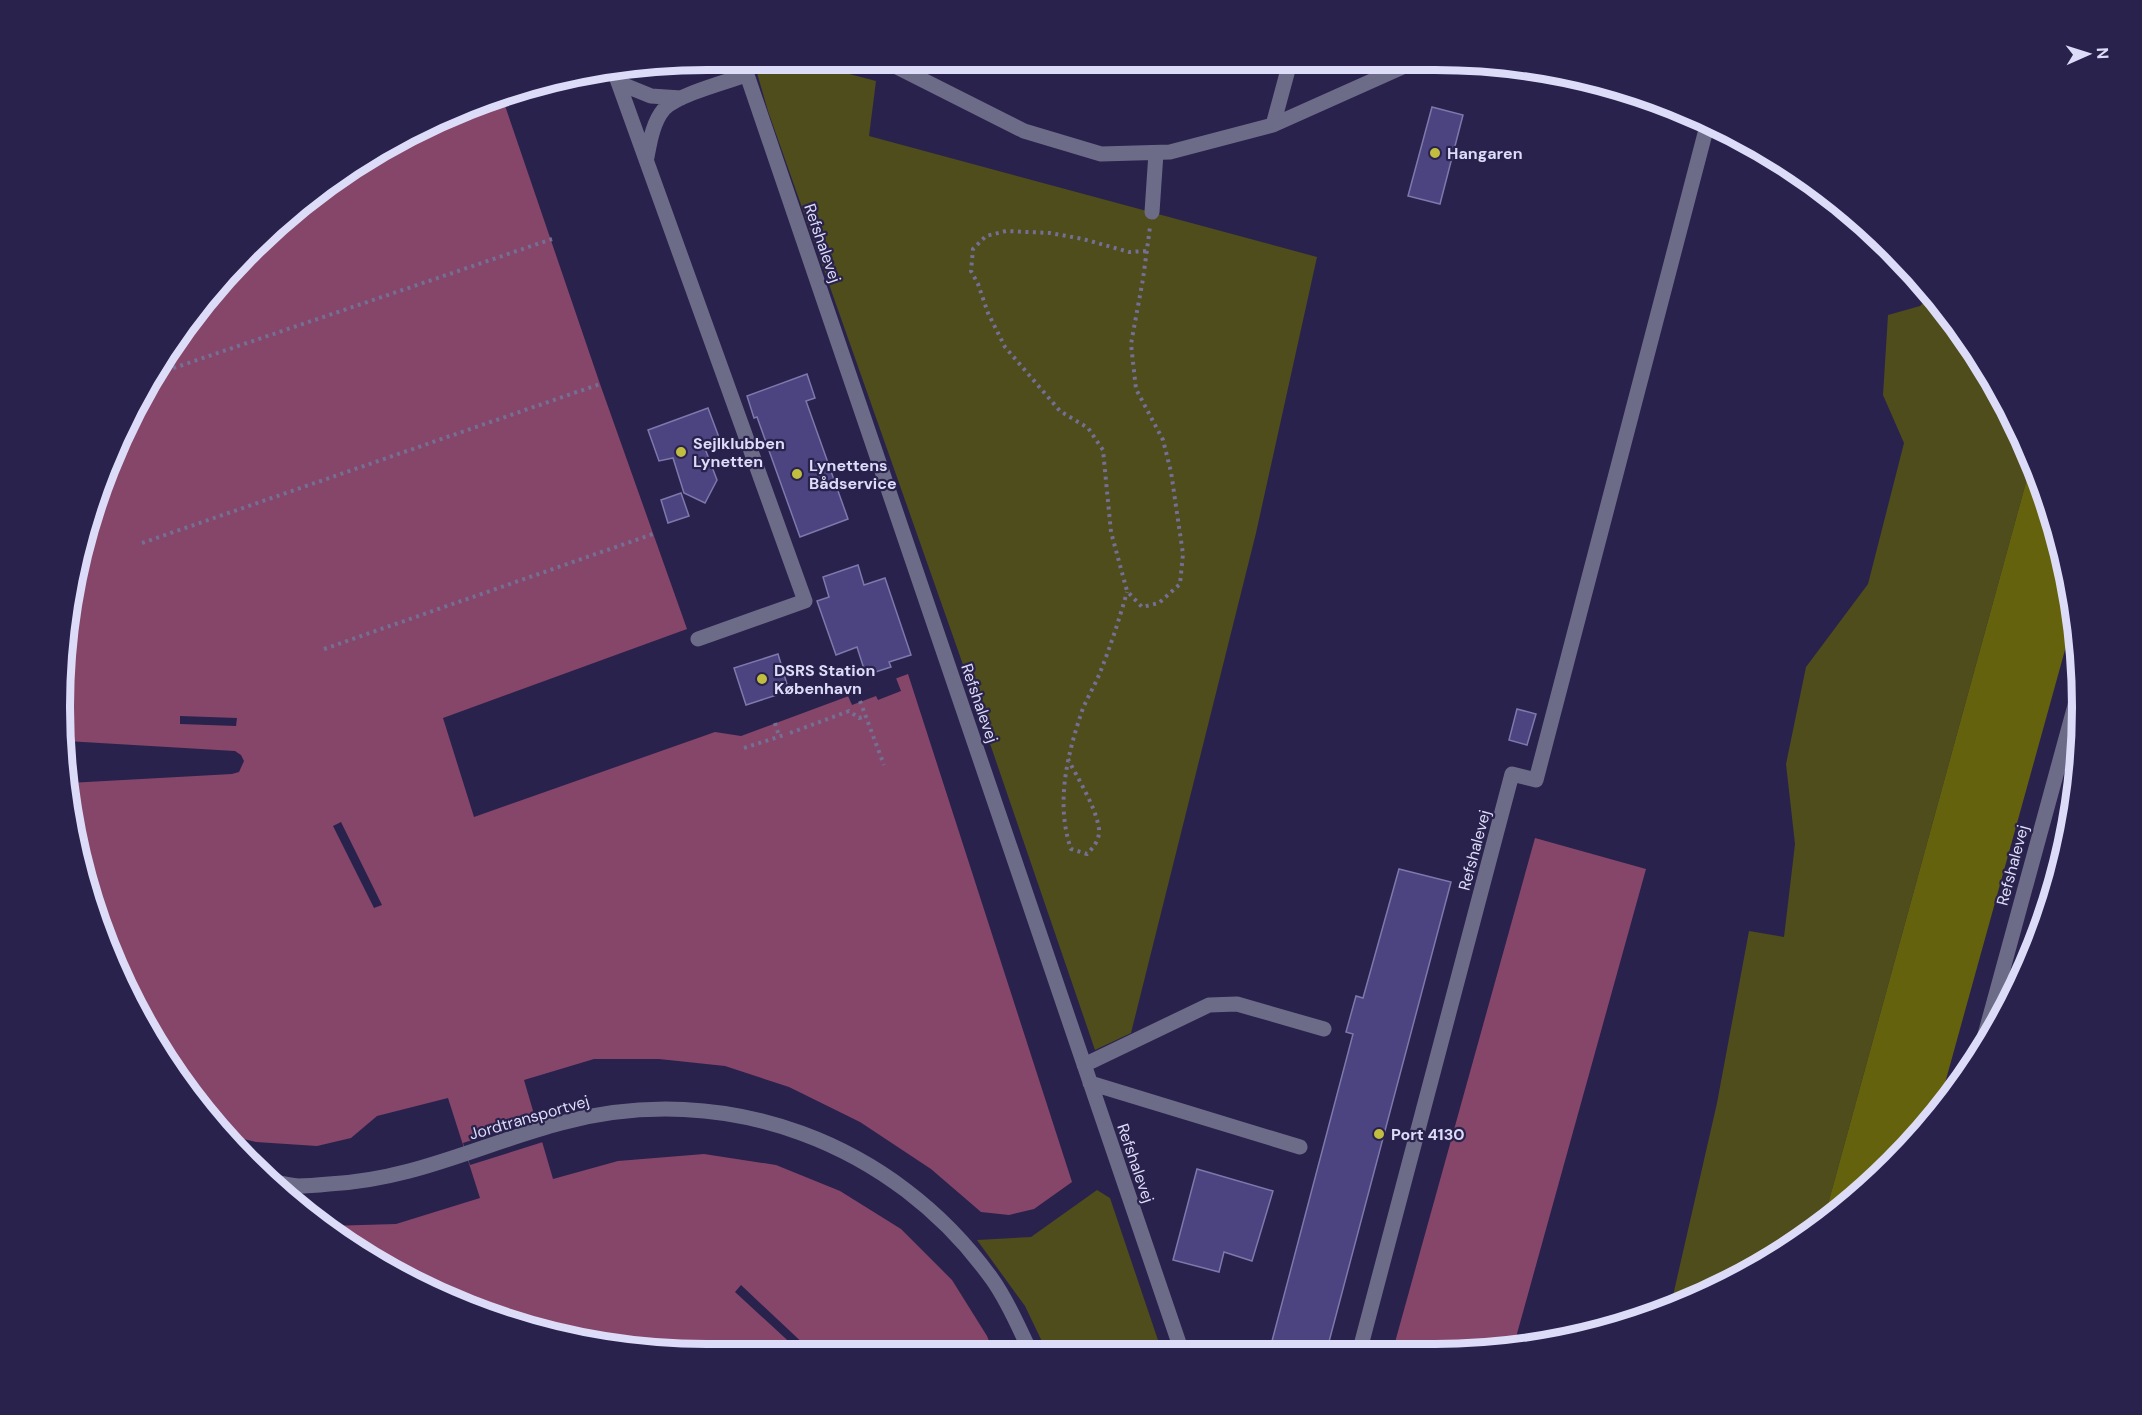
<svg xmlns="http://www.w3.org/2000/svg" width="2142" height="1415" viewBox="0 0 2142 1415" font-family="'DM Sans',sans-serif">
<rect width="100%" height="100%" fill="#29224d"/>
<path fill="#4e4d1b" d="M 755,66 L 835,66 L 838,71 L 876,81 L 869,136 L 1317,257 L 1256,533 L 1131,1033 L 1095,1050 L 961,659 L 768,111 Z
M 1931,295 L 1948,314 L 2015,421 L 2031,464 L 1822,1226 L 1721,1288 L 1668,1308 L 1672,1300 L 1717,1103 L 1749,931 L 1784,937 L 1795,844 L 1786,764 L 1806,667 L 1868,584 L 1904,443 L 1883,395 L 1888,315 L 1920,306 Z
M 1097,1190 L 1110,1198 L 1162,1352 L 1047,1352 L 1025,1306 L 977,1240 L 1031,1237 Z"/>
<path fill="#65620e" d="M 2031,464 L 2060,540 L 2073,621 L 1937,1112 L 1921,1135 L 1822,1226 Z"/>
<path fill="#864669" d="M 501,94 L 600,384 L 687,629 L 443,718 L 474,817 L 715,732 L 741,736 L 908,674 L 1072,1182 L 1034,1209 L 1009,1215 L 981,1212 L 931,1169 L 860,1122 L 789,1087 L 725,1066 L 659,1059 L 594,1059 L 524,1080 L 553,1179 L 618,1161 L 704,1154 L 776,1165 L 840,1191 L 901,1229 L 952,1280 L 987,1336 L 993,1351 L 623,1349 L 500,1321 L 421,1288 L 328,1226 L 396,1224 L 480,1198 L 448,1098 L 377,1116 L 351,1138 L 317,1146 L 256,1142 L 219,1133 L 183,1082 L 106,945 L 73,834 L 69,783 L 232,774 L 239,772 L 244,761 L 241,755 L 235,751 L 66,741 L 61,665 L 73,581 L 109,460 L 194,313 L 280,221 L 347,169 Z
M 1535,838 L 1646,869 L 1513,1348 L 1477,1354 L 1392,1353 Z"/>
<path fill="#29224d" d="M 896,678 L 901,691 L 878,700 L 876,696 L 852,705 L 848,696 Z
M 180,716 L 237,718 L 236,726 L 180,724 Z
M 341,822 L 382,905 L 374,908 L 333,826 Z
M 536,1119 L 543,1142 L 470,1165 L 463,1143 Z
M 741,1285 L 808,1348 L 806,1350 L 798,1350 L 735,1292 Z"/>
<path fill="#4c4481" stroke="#7d79ab" stroke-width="1.5" d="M 1432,107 L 1463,115 L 1440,204 L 1408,196 Z
M 807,374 L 815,398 L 806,401 L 848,519 L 800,537 L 757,417 L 754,418 L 747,396 Z
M 708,408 L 720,440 L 704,446 L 717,480 L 705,503 L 684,493 L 673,458 L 659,461 L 648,430 Z
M 681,493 L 689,516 L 668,523 L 661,500 Z
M 858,565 L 864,585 L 885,578 L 911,655 L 889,662 L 891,667 L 866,675 L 857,647 L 836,655 L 817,601 L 829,597 L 823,577 Z
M 778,654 L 789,691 L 746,705 L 734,668 Z
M 1517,709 L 1536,714 L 1527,745 L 1509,740 Z
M 1399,869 L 1451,882 L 1326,1353 L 1314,1353 L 1272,1341 L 1353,1034 L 1346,1032 L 1356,996 L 1363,998 Z
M 1197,1169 L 1273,1191 L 1252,1261 L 1224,1252 L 1219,1272 L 1173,1260 Z"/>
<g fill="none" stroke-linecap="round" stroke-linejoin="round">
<path stroke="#746f94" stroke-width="4" stroke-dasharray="3 4.5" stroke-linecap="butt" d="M 430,129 L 504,104
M 1146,251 L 1129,252 L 1083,239 L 1050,233 L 1006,231 L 986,236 L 973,249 L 971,271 L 978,284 L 988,313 L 1005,347 L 1060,411 L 1088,428 L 1103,450 L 1111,532 L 1127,591 L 1142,607 L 1159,603 L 1180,584 L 1183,554 L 1171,472 L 1163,440 L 1136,389 L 1131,344 L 1143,279 L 1150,227
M 159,373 L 552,239
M 142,543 L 600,384
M 324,649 L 653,534
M 860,701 L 884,765
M 775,723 L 779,736
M 790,733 L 849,711 L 859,718 L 866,716
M 744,748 L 784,735
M 1068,759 C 1078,779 1096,807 1099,829 C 1100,839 1094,847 1087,854 L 1071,849 C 1056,806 1066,760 1080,717 C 1084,703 1093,689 1099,675 C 1110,648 1119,620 1127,592"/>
<path stroke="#6d6c88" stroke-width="15" d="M 744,66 L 1182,1352
M 895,66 L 1024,131 L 1101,154 L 1170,152 L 1273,125 L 1405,66
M 613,68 L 805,601 L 698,639
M 619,83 L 651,96 L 681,98
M 1273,125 L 1289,66
M 647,157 C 650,141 653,122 664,109 C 677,95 726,82 746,75
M 1152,212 L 1156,153
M 1980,1053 L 2080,687
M 1084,1065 L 1209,1005 L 1237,1004 L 1324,1029
M 1090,1083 L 1300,1147
M 267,1180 C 277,1182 287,1185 298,1186 C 308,1186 319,1185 329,1184 C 413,1180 482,1144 561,1123 C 725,1079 894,1142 992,1279 C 1008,1301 1019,1328 1030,1351
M 1359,1353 L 1512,774 L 1536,780 L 1708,122"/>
</g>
<g fill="#c1bd3f" stroke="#29224d" stroke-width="2">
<circle cx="1435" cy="153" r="6"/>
<circle cx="681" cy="452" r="6"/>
<circle cx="797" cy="474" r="6"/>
<circle cx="762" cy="679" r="6"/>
<circle cx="1379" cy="1134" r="6"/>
</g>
<g text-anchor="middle" stroke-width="4.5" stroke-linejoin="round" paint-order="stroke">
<g font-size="16" font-weight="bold" fill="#dddcf8" stroke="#29224d" text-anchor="start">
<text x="1447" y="159">Hangaren</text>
<text x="693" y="449">Sejlklubben<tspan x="693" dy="18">Lynetten</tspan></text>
<text x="809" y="471">Lynettens<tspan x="809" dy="18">Bådservice</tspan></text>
<text x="774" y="676">DSRS Station<tspan x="774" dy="18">København</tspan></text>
<text x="1391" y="1140">Port 4130</text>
</g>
<g font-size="16" fill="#dddcf8" stroke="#29224d">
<text transform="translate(823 243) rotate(71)" y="6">Refshalevej</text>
<text transform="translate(980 703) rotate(71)" y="6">Refshalevej</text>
<text transform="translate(1474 850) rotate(-75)" y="6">Refshalevej</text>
<text transform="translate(2012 865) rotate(-75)" y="6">Refshalevej</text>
<text transform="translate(529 1117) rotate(-16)" y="6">Jordtransportvej</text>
<text transform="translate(1136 1163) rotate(71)" y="6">Refshalevej</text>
</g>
</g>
<path d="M0 0H2142V1415H0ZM707 70H1435A637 637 0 0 1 2072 707V707A637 637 0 0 1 1435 1344H707A637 637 0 0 1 70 707V707A637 637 0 0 1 707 70Z" fill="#29224d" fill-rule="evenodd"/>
<path fill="none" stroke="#dddcf8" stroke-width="8" d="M707 70H1435A637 637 0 0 1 2072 707V707A637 637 0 0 1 1435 1344H707A637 637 0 0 1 70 707V707A637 637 0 0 1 707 70Z"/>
<g transform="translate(2088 54) rotate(87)" stroke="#29224d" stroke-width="4.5" paint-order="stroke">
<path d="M0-4.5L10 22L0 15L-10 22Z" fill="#dddcf8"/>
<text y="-9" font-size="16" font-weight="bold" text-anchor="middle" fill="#dddcf8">N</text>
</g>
</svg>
